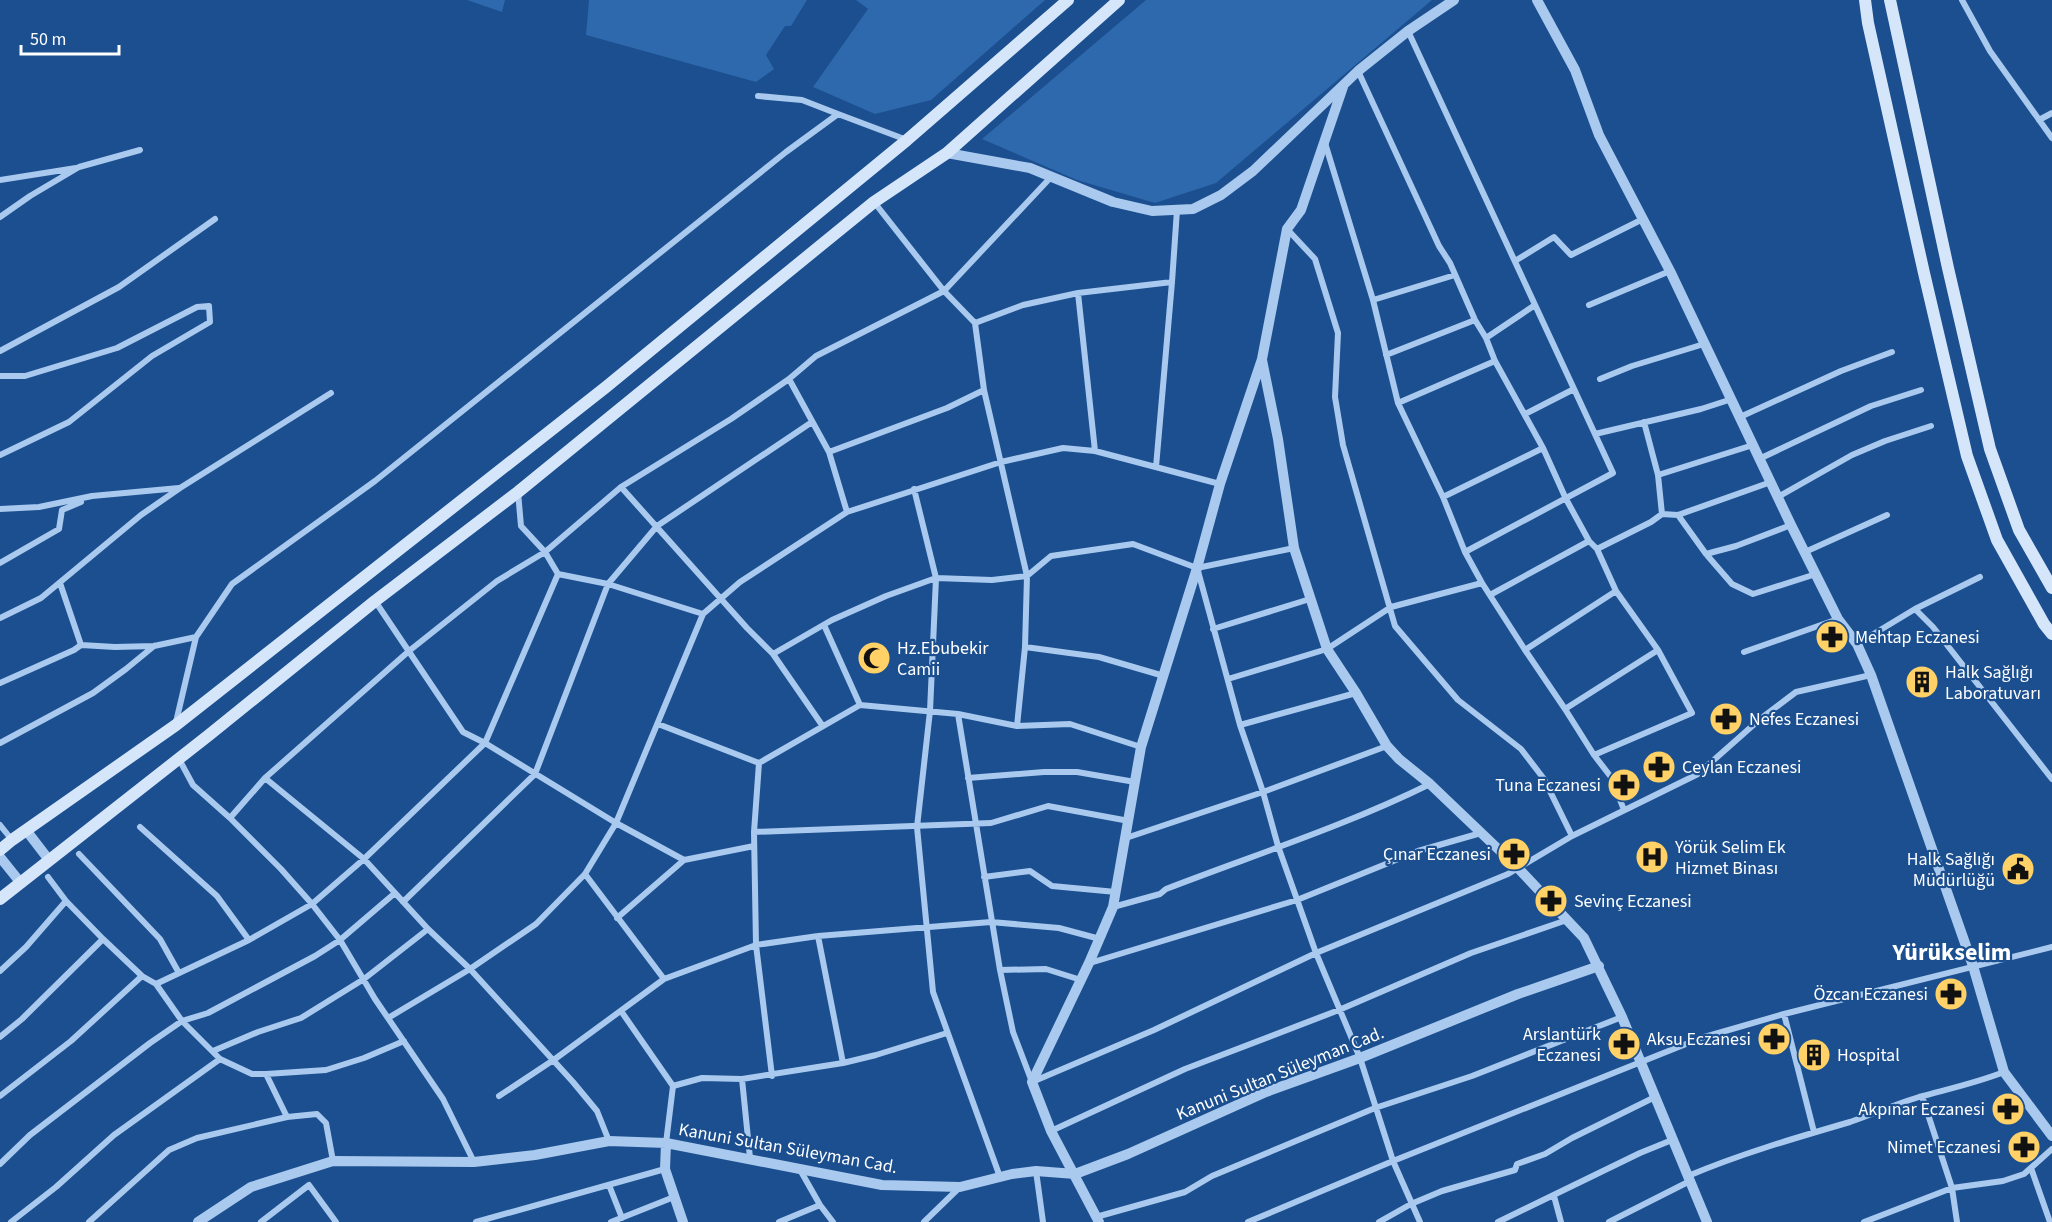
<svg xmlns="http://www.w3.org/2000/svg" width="2052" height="1222" viewBox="0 0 2052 1222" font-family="'Source Sans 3',sans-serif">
<rect width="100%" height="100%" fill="#1b4f8f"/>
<path fill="#2e69ad" d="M 467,0 L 505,0 L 502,12 Z
M 589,0 L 807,0 L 791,26 L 785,26 L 766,55 L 774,69 L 756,82 L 586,35 Z
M 856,0 L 1045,0 L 931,100 L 875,114 L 813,87 L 868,9 Z
M 1146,0 L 1432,0 L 1216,183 L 1155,203 L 1077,180 L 982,139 Z"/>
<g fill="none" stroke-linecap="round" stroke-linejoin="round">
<path stroke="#a9c9ee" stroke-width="6" d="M 1962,0 L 1990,51 L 2052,138
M 1408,31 L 1613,473 L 1465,552
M 1358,71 L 1439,246 L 1450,263 L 1475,320 L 1486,338 L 1495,361 L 1543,448 L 1566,499 L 1589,541 L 1597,549 L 1616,591 L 1658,650 L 1692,713 L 1594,755
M 758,96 L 802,100 L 838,114
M 2039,120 L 2052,113
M 1325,143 L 1373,300 L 1398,403 L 1443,497 L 1465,552 L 1482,583 L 1525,650 L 1565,709 L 1594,755 L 1611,777 L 1624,810
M 0,180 L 76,168
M 874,202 L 944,291 L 975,323 L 984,390 L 1027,576 L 1025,647 L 1017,726
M 0,217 L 30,196 L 79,167 L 140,150
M 1287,229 L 1315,259 L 1338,333 L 1335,397 L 1343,445 L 1395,626 L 1458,700 L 1521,749 L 1544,779 L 1572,836
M 1515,261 L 1554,237 L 1571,255 L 1643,219
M 1078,293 L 1095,451
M 1373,300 L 1455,275
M 1589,305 L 1670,271
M 975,323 L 1023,305 L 1078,293 L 1172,282
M 1486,338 L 1535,305
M 0,351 L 119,287 L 215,219
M 1386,355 L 1475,320
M 0,376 L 25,376 L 117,348 L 197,307 L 209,306 L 210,322 L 152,356 L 69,422 L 0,455
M 789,379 L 829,452 L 847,512
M 1600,379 L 1632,366 L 1704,344
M 1398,403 L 1495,361
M 1525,414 L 1574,389
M 1740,417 L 1841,371 L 1892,352
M 1644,422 L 1658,475 L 1662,514
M 1595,434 L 1701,409 L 1732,399
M 829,452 L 947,408 L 984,390
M 1759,459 L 1871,406 L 1921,390
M 1156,467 L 1172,282 L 1177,210
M 1658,475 L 1753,445
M 621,487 L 747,628 L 773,654 L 822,725
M 914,489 L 936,578 L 930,711 L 917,827 L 933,992 L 1000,1177
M 1443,497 L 1543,448
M 1778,497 L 1852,455 L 1885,441 L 1931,426
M 0,509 L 39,507 L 92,496 L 179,488
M 1678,515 L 1706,554 L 1732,584 L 1753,594 L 1816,574
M 1597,549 L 1651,522 L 1662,514 L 1678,515 L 1771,482
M 1805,552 L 1887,515
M 1706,554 L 1736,546 L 1791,525
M 0,563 L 59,529 L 62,510 L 81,502
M 1198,571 L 1240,725 L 1263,792 L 1278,846 L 1316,953 L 1360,1058 L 1393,1161 L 1420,1222
M 558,574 L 608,584 L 703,614
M 60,583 L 81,645 L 115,647 L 154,646 L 196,637
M 1490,595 L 1589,541
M 375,601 L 463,732 L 485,743 L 616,823 L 684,860
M 1915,609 L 1933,627 L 2052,779
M 0,618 L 41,598 L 141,515 L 180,488 L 331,393
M 824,625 L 860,705
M 1213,629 L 1310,599
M 1857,644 L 1915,609 L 1980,577
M 1025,647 L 1099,657 L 1164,676
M 1525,650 L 1616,591
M 1744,652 L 1838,619
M 773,654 L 832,620 L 886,596 L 936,578 L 992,580 L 1027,576 L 1051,556 L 1133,544 L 1197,568 L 1294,548
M 1228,679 L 1327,649 L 1391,607 L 1482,583
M 0,683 L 74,650 L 81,645
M 1565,709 L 1658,650
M 958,714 L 1000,970 L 1013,1032 L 1032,1082 L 1154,1030 L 1316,953 L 1508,874 L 1572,836 L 1698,774 L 1759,720 L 1796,692 L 1871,675
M 176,722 L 196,637 L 232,584 L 375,481 L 786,152 L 838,114 L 907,140
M 658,724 L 759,763
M 1240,725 L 1356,693
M 0,743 L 93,693 L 126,669 L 154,646
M 179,759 L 193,785 L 230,818 L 281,869 L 312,904 L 340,940 L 375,999 L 443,1099 L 474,1162
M 759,763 L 860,705 L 958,714 L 1017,726 L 1070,724 L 1141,747
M 759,763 L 754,832 L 756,945 L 772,1076
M 265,778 L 364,859 L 428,929 L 470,969 L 573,1082 L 597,1111 L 609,1141
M 968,778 L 1044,772 L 1077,772 L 1135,782
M 230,818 L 265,778 L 409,651 L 497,581 L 545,552 L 621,487 L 731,419 L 789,379 L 816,356 L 944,291 L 1051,177
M 0,825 L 12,840
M 140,827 L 217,896 L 249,940
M 754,832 L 991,823 L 1048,806 L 1129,821
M 1126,838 L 1263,792 L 1387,746
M 79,854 L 160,939 L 179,973
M 585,874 L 664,979
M 48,877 L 66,901 L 103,939 L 142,976 L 156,984 L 182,1021 L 220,1059 L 252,1074 L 266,1074 L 287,1117 L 317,1114 L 326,1123 L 333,1161
M 984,877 L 1030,871 L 1052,886 L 1116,892
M 403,902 L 535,774 L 608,584 L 657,526 L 812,422
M 1113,907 L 1160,894 L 1166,889 C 1254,855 1345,826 1430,784
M 617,918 L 684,860 L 754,846
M 818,936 L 843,1063
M 1090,963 L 1297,900 L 1418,851 L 1481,833
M 1000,970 L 1046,969 L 1081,980
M 0,971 L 26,947 L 66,901
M 156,984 L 249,940 L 312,904 L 364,859 L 485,743 L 558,574 L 545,552 L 521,526 L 518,492
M 621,1011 L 673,1086 L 666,1143
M 1784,1014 L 1814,1132
M 388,1018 L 470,969 L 536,924 L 585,874 L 616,823 L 703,614 L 740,582 L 847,512 L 1001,462 L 1063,448 L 1095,451 L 1220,484
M 0,1037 L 22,1019 L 103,939
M 213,1051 L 258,1032 L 301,1018 L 364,979 L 428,929
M 266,1074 L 326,1070 L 364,1058 L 404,1041
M 742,1079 L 750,1158
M 673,1086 L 702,1078 L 742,1079 L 843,1063 L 876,1055 L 947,1033
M 0,1096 L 71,1041 L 142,976
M 499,1096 L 555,1059 L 664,979 L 756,945 L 818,936 L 991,922 L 1059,928 L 1100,939
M 1922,1096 L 1952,1188 L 1957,1222
M 1051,1131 L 1185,1069 L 1339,1010 L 1471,953 L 1567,920
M 0,1164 L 30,1135 L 150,1043 L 182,1021 L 208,1013 L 315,956 L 340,940 L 395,893
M 799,1168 L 820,1205 L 833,1222
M 2031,1168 L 2050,1222
M 1036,1171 L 1043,1222
M 1688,1176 C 1740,1154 1795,1138 1850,1122 C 1873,1114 1896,1104 1919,1097 C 1948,1089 1976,1083 2004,1072
M 609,1185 L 622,1218
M 1554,1196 L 1561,1222
M 1096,1217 L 1185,1192 L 1212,1176 L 1375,1108 L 1472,1076 L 1622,1017
M 11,1222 L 56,1187 L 114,1135 L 220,1059
M 89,1222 L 169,1150 L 197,1138 L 287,1117
M 261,1222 L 309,1185 L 336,1222
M 476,1222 L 665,1169
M 611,1222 L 674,1197
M 779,1222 L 820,1205
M 924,1222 L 960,1187
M 1248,1222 L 1393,1161 L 1701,1038 L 1784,1014 L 2052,947
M 1379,1222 L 1411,1204 L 1442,1191 L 1515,1170 L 1517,1164 L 1545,1154 L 1572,1138 L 1655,1097
M 1498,1222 L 1640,1153 L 1672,1140
M 1609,1222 L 1690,1181
M 1864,1222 L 1952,1188 L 2003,1181 L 2024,1174 L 2052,1149"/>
<path stroke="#a9c9ee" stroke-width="10" d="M 1537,0 L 1575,70 L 1599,135 L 1670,271 L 1791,525 L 1838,619 L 1857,644 L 1871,675 L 1973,966 L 2004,1072 L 2052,1136
M 947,153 L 1030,168 L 1113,202 L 1152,211 L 1193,209 L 1221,195 L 1253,171 L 1358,71 L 1408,31 L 1454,0
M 1262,360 L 1278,439 L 1294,548 L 1327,649 L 1356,693 L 1387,746 L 1399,759 L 1430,784 L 1518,868 L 1584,938 L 1622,1017 L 1707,1222
M 26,830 L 49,860
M 0,857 L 20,882
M 666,1143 L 665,1169 L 683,1222
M 198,1222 L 251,1187 L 333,1161 L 474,1162 L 535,1155 L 609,1141 L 666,1143 L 882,1185 L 960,1187 L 1012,1174 L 1036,1171 L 1075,1174 L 1128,1154 L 1266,1092 L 1360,1058 L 1518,994 L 1599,966
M 1099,1222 L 1051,1131 L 1032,1082 L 1089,963 L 1113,907 L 1141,747 L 1197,568 L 1220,484 L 1262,359 L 1287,229 L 1301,210 L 1343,87"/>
<path stroke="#d6e6fa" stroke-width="12" d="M 1865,0 L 1868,23 L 1924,273 L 1967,456 L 1997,540 L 2044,624 L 2052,634
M 1890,0 L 1948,268 L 1990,449 L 2019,530 L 2052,588
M 0,850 L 12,840 L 176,725 L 606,387 L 907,140 L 1068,0
M 0,899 L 209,735 L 375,601 L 518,492 L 874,202 L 947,153 L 1119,0"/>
</g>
<defs>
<symbol id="pharmacy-disc" viewBox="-11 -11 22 22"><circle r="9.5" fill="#ffd166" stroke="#1b4f8f"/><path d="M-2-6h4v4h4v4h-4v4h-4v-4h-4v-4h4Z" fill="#111"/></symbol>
<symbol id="mosque-disc" viewBox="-11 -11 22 22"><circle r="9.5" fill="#ffd166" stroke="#1b4f8f"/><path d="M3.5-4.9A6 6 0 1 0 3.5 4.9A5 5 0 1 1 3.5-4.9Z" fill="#111"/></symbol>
<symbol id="building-disc" viewBox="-11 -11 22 22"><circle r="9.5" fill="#ffd166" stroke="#1b4f8f"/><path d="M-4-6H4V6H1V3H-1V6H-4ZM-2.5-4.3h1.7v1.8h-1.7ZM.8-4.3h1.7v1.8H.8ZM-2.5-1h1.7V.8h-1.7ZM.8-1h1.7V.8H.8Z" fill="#111"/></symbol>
<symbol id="hospital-disc" viewBox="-11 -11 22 22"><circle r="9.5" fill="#ffd166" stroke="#1b4f8f"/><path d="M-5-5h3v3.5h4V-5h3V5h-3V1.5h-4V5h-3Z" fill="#111"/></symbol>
<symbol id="civic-disc" viewBox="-11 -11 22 22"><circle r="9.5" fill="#ffd166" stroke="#1b4f8f"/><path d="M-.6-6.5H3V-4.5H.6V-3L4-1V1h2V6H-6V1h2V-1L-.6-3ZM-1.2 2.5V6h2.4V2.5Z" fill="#111"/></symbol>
</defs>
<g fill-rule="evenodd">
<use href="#pharmacy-disc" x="1813" y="618" width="38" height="38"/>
<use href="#mosque-disc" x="855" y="639" width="38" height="38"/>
<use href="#building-disc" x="1903" y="663" width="38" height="38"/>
<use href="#pharmacy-disc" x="1707" y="700" width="38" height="38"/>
<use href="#pharmacy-disc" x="1640" y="748" width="38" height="38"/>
<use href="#pharmacy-disc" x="1605" y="766" width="38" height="38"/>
<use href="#pharmacy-disc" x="1495" y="835" width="38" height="38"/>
<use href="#hospital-disc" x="1633" y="838" width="38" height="38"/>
<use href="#civic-disc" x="1999" y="850" width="38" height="38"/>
<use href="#pharmacy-disc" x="1532" y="882" width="38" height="38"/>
<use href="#pharmacy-disc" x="1932" y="975" width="38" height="38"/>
<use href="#pharmacy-disc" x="1755" y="1020" width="38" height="38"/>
<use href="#pharmacy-disc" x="1605" y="1025" width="38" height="38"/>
<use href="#building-disc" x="1795" y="1036" width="38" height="38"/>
<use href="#pharmacy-disc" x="1989" y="1090" width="38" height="38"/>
<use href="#pharmacy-disc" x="2005" y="1128" width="38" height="38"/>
</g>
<g text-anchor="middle" stroke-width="4.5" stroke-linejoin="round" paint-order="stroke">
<g font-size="18" fill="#fff" stroke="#1b4f8f" text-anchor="start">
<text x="1855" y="643">Mehtap Eczanesi</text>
<text x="897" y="654">Hz.Ebubekir<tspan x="897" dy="21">Camii</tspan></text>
<text x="1945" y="678">Halk Sağlığı<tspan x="1945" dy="21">Laboratuvarı</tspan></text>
<text x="1749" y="725">Nefes Eczanesi</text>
<text x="1682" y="773">Ceylan Eczanesi</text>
<text x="1601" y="791" text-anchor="end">Tuna Eczanesi</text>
<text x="1675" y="853">Yörük Selim Ek<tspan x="1675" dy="21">Hizmet Binası</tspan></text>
<text x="1491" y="860" text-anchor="end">Çınar Eczanesi</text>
<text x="1995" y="865" text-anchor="end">Halk Sağlığı<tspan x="1995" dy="21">Müdürlüğü</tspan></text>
<text x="1574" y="907">Sevinç Eczanesi</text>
<text x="1928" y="1000" text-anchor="end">Özcan Eczanesi</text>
<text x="1601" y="1040" text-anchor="end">Arslantürk<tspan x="1601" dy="21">Eczanesi</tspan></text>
<text x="1751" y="1045" text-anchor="end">Aksu Eczanesi</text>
<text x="1837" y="1061">Hospital</text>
<text x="1985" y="1115" text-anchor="end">Akpınar Eczanesi</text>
<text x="2001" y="1153" text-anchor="end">Nimet Eczanesi</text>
</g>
<g font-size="18" fill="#fff" stroke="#1b4f8f">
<text transform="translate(1280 1073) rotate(-22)" y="6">Kanuni Sultan Süleyman Cad.</text>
<text transform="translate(788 1148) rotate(10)" y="6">Kanuni Sultan Süleyman Cad.</text>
</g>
<g font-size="24" font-weight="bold" fill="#fff" stroke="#1b4f8f">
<text x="1952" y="960">Yürükselim</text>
</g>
</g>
<path d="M21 45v9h98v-9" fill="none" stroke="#ffffff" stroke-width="3"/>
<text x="30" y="45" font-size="18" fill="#ffffff" stroke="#1b4f8f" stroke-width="4.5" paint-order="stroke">50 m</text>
</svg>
